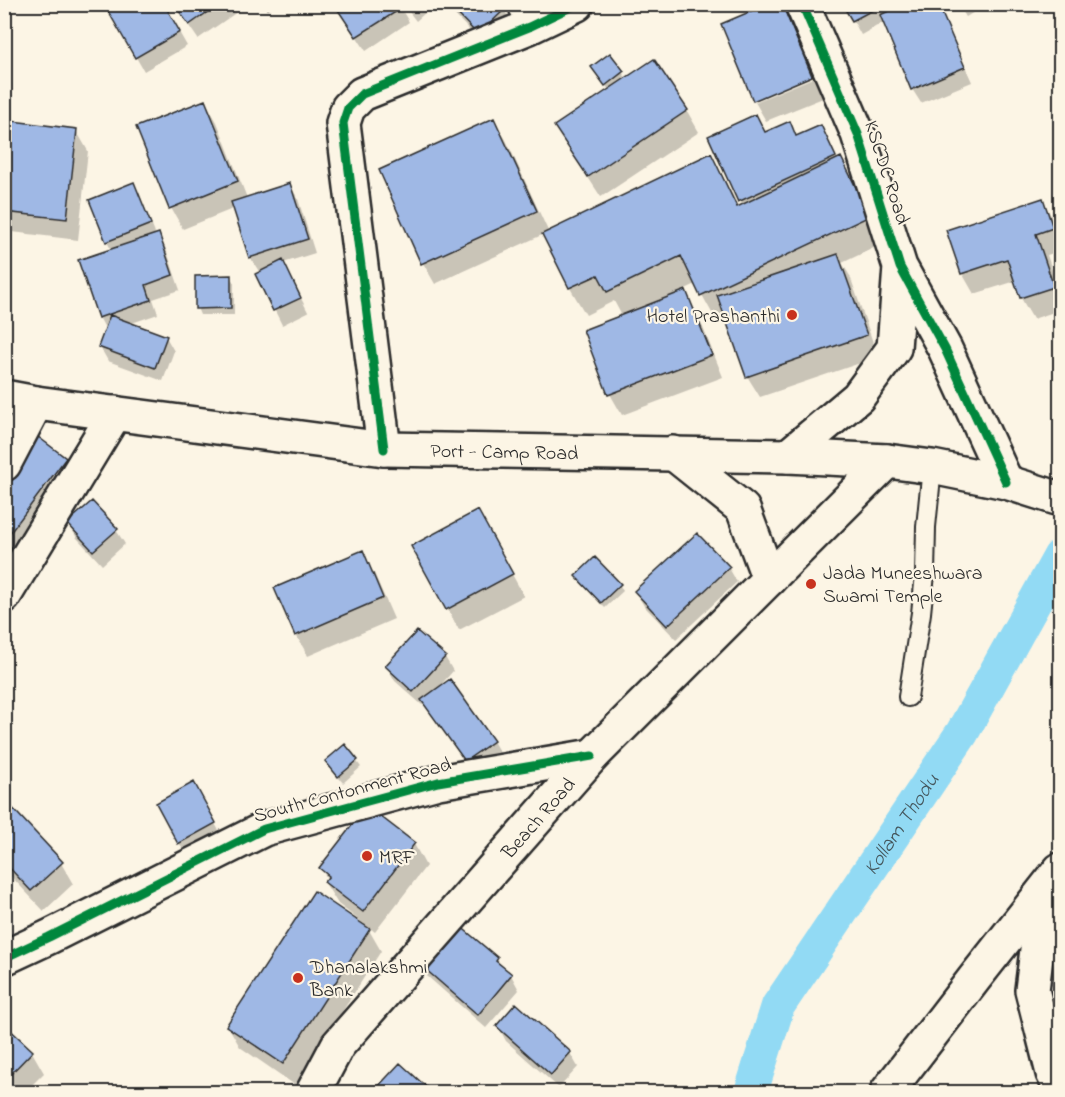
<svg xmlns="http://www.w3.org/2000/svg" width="1065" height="1097" viewBox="0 0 1065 1097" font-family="'Indie Flower',sans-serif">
<rect width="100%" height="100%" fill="#fcf5e5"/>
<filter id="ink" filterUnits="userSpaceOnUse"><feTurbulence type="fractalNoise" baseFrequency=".0167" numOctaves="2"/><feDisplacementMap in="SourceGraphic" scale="12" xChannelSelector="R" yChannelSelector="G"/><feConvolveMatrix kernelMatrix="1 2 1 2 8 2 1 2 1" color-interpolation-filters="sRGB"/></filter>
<g filter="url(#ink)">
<path fill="#0003" d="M 105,4 L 179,32 L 187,46 L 144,71 Z
M 174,4 L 246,4 L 247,5 L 198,39 Z
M 264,4 L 277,4 L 267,11 Z
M 398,4 L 409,22 L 366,51 L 347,22 Z
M 403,4 L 435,4 L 416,21 Z
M 444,4 L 499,4 L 504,10 L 512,24 L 487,48 Z
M 781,4 L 792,22 L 813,74 L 754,99 L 754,101 L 723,25 Z
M 844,4 L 892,4 L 895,10 L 908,4 L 938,4 L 972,82 L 921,103 L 912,89 L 884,22 L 861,35 Z
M 958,4 L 987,4 L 966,17 Z
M 609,55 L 627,79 L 653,61 L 687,111 L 699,132 L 601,197 L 568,147 L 556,126 L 610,91 L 597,74 Z
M 815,77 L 823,98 L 766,121 L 755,102 Z
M 4,78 L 8,78 L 12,84 L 12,107 L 4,107 Z
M 205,101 L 217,122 L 247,198 L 290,185 L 298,199 L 315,253 L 283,263 L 308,312 L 282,325 L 257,275 L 260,273 L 250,257 L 235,208 L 183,229 L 171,208 Z
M 756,116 L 766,133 L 789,122 L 797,137 L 820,127 L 838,160 L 841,159 L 856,186 L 884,243 L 842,263 L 850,276 L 878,357 L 760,397 L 747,376 L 727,318 L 717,322 L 696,284 L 677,293 L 678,295 L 685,292 L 697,313 L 723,377 L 622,415 L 610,394 L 585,331 L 622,316 L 614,301 L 586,315 L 570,288 L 544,234 L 435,284 L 423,263 L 494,119 L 506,140 L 549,233 L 711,155 L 726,182 L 739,208 L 743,206 L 710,137 Z
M 4,121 L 76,130 L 88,151 L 78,240 L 4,231 Z
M 133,184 L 141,198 L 156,236 L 158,235 L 166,249 L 180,290 L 153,299 L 158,314 L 129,324 L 166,337 L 174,351 L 163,381 L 108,361 L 100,347 L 106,330 L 99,317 L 112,251 L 107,242 L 91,201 Z
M 1042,200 L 1054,221 L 1060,239 L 1060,251 L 1047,255 L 1060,294 L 1060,310 L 1033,319 L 1021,298 L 1016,281 L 974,294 L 962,273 Z
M 230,276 L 234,283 L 234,315 L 200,315 L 197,308 Z
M 65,459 L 73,473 L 4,565 L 4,481 Z
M 69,524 L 116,530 L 125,544 L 102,565 L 77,538 Z
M 489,533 L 524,596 L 459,630 L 413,547 Z
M 697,535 L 729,568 L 737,582 L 676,639 L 644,606 L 636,592 Z
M 362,552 L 374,573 L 394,619 L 308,656 L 296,635 Z
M 577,576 L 619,584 L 623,591 L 605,608 L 581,583 Z
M 445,657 L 453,671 L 439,687 L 493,741 L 501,755 L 474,775 L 431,714 L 424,703 L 422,705 L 395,681 L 387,667 Z
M 345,746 L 361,767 L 343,783 L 331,768 Z
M 201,798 L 223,838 L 187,857 L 158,804 Z
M 4,802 L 61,863 L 73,884 L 44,911 L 4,869 Z
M 367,808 L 414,844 L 426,866 L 375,932 L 366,925 L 381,951 L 295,1085 L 240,1047 L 228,1026 L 364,924 L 338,904 L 325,883 L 328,880 L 321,868 Z
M 497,959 L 501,967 L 511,975 L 519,990 L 486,1028 L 427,976 L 419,962 Z
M 4,1026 L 32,1052 L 44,1073 L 25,1092 L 4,1092 Z
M 498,1026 L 570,1053 L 578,1067 L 559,1088 L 506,1041 Z
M 400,1065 L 430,1092 L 375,1092 Z"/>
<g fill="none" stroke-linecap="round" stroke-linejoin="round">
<path stroke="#92daf4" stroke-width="34" id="s1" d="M 751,1092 L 778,1006 L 962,733 L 1060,556"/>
</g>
<path fill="#9fb8e5" stroke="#2b2b2b" stroke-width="1.5" d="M 104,4 L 164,4 L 180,32 L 135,58 Z
M 174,4 L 219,4 L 189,25 Z
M 341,4 L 400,4 L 402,8 L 356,37 L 336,7 Z
M 448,4 L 501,4 L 505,9 L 478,35 Z
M 768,4 L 782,4 L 812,76 L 753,101 L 721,24 Z
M 842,4 L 884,4 L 852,21 Z
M 904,4 L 938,4 L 965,67 L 911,90 L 880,15 Z
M 957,4 L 972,4 L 961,11 Z
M 610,53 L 624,71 L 605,86 L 591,67 Z
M 654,59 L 688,110 L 588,177 L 554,126 Z
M 4,76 L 9,76 L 9,100 L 4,100 Z
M 205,100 L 238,181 L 169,209 L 136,127 Z
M 756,114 L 765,132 L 790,121 L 796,136 L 821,125 L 836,157 L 738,202 L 708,136 Z
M 494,118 L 537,211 L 421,264 L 379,170 Z
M 4,120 L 77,129 L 67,219 L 4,212 Z
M 711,153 L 737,207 L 841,157 L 870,216 L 700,296 L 681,256 L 607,292 L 598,275 L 569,288 L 542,234 Z
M 134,182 L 151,224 L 106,242 L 89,200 Z
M 290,183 L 308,239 L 249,258 L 231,202 Z
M 1043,198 L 1053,228 L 1036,234 L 1054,287 L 1020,298 L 1007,259 L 961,274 L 946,230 Z
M 159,233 L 173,275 L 146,285 L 151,300 L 98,318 L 78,260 Z
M 838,254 L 867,335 L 746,377 L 717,295 Z
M 283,260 L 301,298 L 273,311 L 255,274 Z
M 231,275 L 231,308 L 195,309 L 195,276 Z
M 686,290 L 712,355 L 608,395 L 583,330 Z
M 110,315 L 167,336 L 155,368 L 98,347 Z
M 37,436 L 66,458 L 4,541 L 4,478 Z
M 92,501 L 118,529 L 93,551 L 67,523 Z
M 478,510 L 513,574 L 446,610 L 411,546 Z
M 697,533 L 730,567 L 667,626 L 634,591 Z
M 363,550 L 383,598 L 295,636 L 274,588 Z
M 595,557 L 621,584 L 601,603 L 575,576 Z
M 417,631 L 446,656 L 413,692 L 385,666 Z
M 450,679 L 494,741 L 465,761 L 421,700 Z
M 345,744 L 358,760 L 338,777 L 325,761 Z
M 194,782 L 216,823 L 178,844 L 156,803 Z
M 4,799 L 63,862 L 31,891 L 4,862 Z
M 367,806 L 415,843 L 363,912 L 324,882 L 329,876 L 319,868 Z
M 314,891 L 370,929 L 283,1064 L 226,1026 Z
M 453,920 L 498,958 L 496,961 L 512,974 L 478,1015 L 417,962 Z
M 516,1003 L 571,1052 L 551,1075 L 496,1026 Z
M 4,1024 L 33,1051 L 4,1081 Z
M 400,1063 L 432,1092 L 373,1092 Z
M 46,1086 L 53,1092 L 40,1092 Z"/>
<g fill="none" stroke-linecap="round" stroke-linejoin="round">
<defs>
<path id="service" d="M 516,4 L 529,27
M 908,697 L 921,613 L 925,574 L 926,527 L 932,467"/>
<path id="minor" d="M 384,449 L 343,123 L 348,108 L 362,94 L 529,27 L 577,4
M 4,464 L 36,403
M 4,596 L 115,413
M 1044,893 L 1032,990 L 1053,1073 L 1060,1087
M 4,958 L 49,937 L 264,829 L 438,782 L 592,756
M 887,1092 L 974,979 L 1060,870"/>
<path id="tertiary" d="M 802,4 L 858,134 L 900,267 L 945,349 L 1006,482
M 788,456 L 858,397 L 894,348 L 900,267"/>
<g id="secondary">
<path id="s2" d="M 4,397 L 36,403 L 384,449 L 788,456 L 887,461 L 932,467 L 1006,482 L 1060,499"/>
<path d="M 673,453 L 743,509 L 769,579"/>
<path id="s3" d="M 313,1092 L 338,1045 L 592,756 L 887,461"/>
</g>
</defs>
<use href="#service" stroke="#2b2b2b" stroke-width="22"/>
<use href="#minor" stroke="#2b2b2b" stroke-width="38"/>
<use href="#tertiary" stroke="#2b2b2b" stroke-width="38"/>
<use href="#secondary" stroke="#2b2b2b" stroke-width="38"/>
<use href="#service" stroke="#fcf5e5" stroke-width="18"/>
<use href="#minor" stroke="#fcf5e5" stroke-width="33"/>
<use href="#tertiary" stroke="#fcf5e5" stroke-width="33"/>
<use href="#secondary" stroke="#fcf5e5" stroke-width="33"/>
<defs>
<path id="cycleway" d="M 802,4 L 858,134 L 900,267 L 945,349 L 1006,482
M 384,449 L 343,123 L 348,108 L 362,94 L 529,27 L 577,4
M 4,958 L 49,937 L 264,829 L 438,782 L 592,756"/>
</defs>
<use href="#cycleway" stroke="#fcf5e5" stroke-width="13"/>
<use href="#cycleway" stroke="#00873e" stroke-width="9"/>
</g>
</g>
<g fill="#c8321e" stroke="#fcf5e5" stroke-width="2">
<circle cx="792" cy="315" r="6"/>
<circle cx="811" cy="584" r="6"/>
<circle cx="367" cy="856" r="6"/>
<circle cx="298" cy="978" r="6"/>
</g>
<g text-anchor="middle" stroke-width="4.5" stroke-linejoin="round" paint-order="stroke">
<g font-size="20" fill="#2b2b2b" stroke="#fcf5e5">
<text transform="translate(888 172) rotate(72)" y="7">KSCDC Road</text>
<text dy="7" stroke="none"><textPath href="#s2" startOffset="504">Port - Camp Road</textPath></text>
<text transform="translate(352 789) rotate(-15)" y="7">South Contonment Road</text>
<text dy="7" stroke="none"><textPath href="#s3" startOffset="356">Beach Road</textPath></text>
</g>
<g font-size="20" fill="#2b2b2b" stroke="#fcf5e5" text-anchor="start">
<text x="780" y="322" text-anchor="end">Hotel Prashanthi</text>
<text x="823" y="579">Jada Muneeshwara<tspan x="823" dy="23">Swami Temple</tspan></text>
<text x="379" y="863">MRF</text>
<text x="310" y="973">Dhanalakshmi<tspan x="310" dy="23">Bank</tspan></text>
</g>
<g font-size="21" font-style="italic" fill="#45575d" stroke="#fcf5e5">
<text dy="7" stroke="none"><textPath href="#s1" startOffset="310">Kollam Thodu</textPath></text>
</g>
</g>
<rect width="1065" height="1097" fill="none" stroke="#fcf5e5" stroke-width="24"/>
<rect x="12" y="12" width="1041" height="1073" fill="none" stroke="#2b2b2b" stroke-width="2" filter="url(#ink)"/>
</svg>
